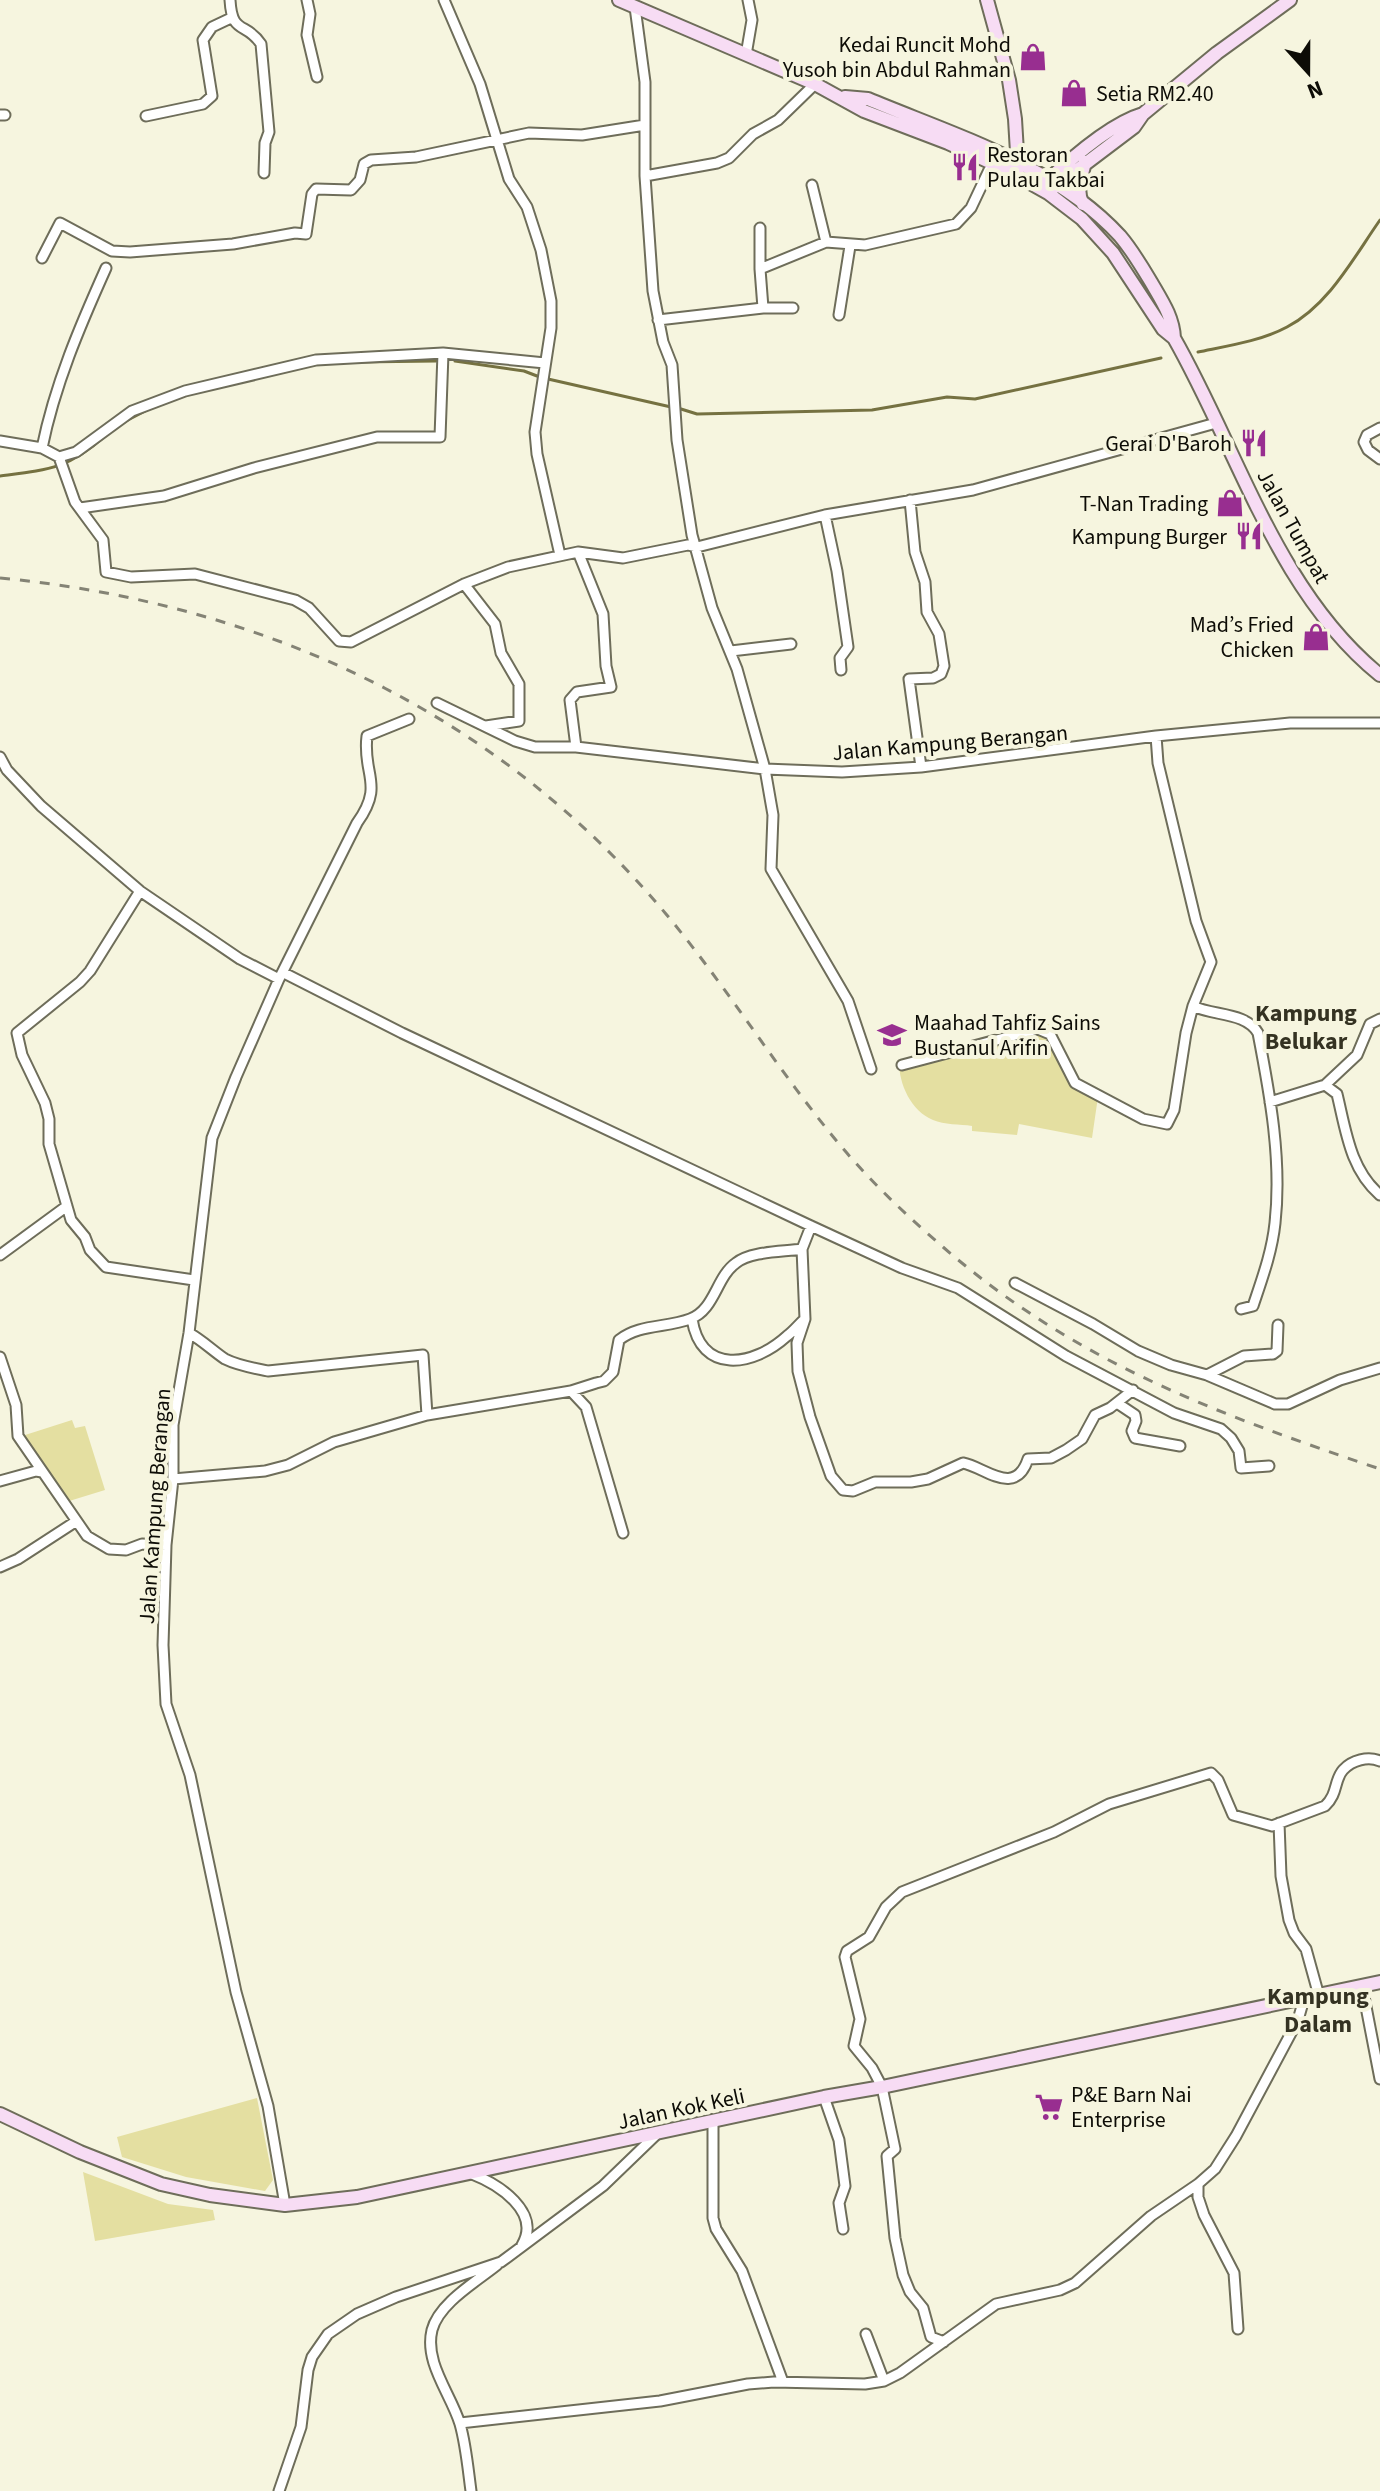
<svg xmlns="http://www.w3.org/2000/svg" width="1380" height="2491" viewBox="0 0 1380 2491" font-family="'Source Sans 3',sans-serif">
<rect width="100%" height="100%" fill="#f6f5df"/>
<path fill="#e4dfa1" d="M 1048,1024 L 1052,1026 L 1077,1079 L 1099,1090 L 1092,1138 L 1019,1124 L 1017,1135 L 972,1131 L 972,1126 C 960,1124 944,1125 933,1120 C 911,1111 899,1084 899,1062 Z
M 72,1420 L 75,1428 L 85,1426 L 105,1490 L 66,1502 L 22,1436 Z
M 257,2098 L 273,2180 L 265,2191 L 186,2177 L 122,2157 L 117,2137 Z
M 83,2172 L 168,2204 L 213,2210 L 215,2220 L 95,2241 Z"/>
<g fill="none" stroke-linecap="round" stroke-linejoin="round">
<path stroke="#757141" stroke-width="3" d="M 1198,352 C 1227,346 1261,341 1287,327 C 1329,305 1354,257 1380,220
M 455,361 L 524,371 L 537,376
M 358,362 L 436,361
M 548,379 L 671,407
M 681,409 L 697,414 L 872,410 L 947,397 L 975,399 L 1161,358
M 124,422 L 149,409
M 0,476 C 47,470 69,469 105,436"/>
<defs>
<path id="street" d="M 230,0 C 232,36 246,21 261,44 L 269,132 L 265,143 L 264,173
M 307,0 L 310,14 L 307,35 L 317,77
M 444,0 L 480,84 L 509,179 L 527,207 L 541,250 L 551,301 L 551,328 L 535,432 L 537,454 L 560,555
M 635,7 L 645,82 L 645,176 L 653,291 L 663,342 L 672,365 L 677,440 L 692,535 L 712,608 L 737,669 L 765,769 L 773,815 L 771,869 L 848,1001 L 871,1069
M 746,55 L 752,20 L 748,0
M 0,115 L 5,115
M 146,116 L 203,104 L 212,96 L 203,40 L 212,27 L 231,18
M 645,176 L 717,163 L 729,158 L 753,134 L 778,120 L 815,84
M 812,185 L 826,242
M 760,228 L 760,269
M 42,258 L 60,223 L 112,251 L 130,252 L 233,244 L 295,233 L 306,234 L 312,194 L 316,189 L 351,190 L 360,180 L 364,164 L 371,160 L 416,157 L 529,133 L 582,135 L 645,125
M 763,308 L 760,269 L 826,242 L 865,245 L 956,224 L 971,208 L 989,170
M 839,315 L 850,246
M 658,320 L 763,308 L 793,308
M 1380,428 L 1367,435 L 1364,442 L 1368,450 L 1380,459
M 0,441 L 42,448 L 59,457 L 75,502 L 103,540 L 106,572 L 131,577 L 195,574 L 295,600 L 309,608 L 339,641 L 351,642 L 464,584 L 508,567 L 578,552 L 623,558 L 688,545 L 697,547 L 825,515 L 973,490 L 1216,423
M 42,448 C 55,384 80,326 106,268
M 59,457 L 76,452 L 132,411 L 185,391 L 316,360 L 443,353 L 545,363
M 910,500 L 915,552 L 925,582 L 927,612 L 939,634 L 944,666 L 941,674 L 933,678 L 909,679 L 921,767
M 80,508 L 164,496 L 254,468 L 377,437 L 440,437 L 443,353
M 825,515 L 837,571 L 848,647 L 840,658 L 841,670
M 464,584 L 495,624 L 501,653 L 519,684 L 519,721 L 486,726
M 731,651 L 791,644
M 437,703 L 515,741 L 535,747 L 576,747 L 765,769 L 842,772 L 921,767 L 1156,736 L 1290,723 L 1380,723
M 576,747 L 570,700 L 577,692 L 611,687 L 606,666 L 603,614 L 578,552
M 0,757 L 7,770 L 41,806 L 140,891 L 240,959 L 279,979
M 140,891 L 90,971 L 80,982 L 17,1033 L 22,1055 L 45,1103 L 49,1119 L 49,1144 L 71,1220 L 85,1237 L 90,1250 L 106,1267 L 194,1280
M 284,973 L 402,1033 L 811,1226 L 902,1268 L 958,1288 L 1066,1356 L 1174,1413 L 1221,1429 L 1231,1438 L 1239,1451 L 1241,1468 L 1269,1466
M 1193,1006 C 1213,1016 1246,1012 1258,1033 C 1270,1095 1282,1160 1275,1223 C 1272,1252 1262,1279 1253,1306 L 1241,1309
M 902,1065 L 1038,1029 L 1050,1034 L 1075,1083 L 1143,1119 L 1167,1124 L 1174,1110 L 1186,1033 L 1193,1006 L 1211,962 L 1196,921 L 1158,763 L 1156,736
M 1325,1085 L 1337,1094 C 1346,1131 1350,1169 1380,1195
M 1270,1102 L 1325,1085 L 1357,1055 L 1370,1024 L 1380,1019
M 811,1226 L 802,1249 L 805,1319 L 797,1343 L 798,1371 L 810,1417 L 831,1476 L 843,1490 L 853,1491 L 875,1482 L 911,1482 L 928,1479 L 963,1463 C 985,1467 1015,1498 1028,1459 L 1051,1458 L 1066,1450 L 1082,1439 L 1095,1415 L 1110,1408 L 1133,1390
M 0,1255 L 67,1206
M 1015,1283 L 1093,1324 L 1138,1351 L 1171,1365 L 1207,1375 L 1275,1404 L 1288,1404 L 1340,1380 L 1380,1368
M 692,1319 C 701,1375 753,1367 787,1336 C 794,1331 798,1325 805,1319
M 189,1333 C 202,1340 213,1351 225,1359 C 239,1366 254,1368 268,1371 L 423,1355 L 427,1415
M 0,1357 L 16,1405 L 18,1436 L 87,1536 L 109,1549 L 126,1550 L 142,1544 L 166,1545
M 1207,1375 L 1244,1356 L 1273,1354 L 1277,1351 L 1278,1325
M 571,1391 L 586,1407 L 623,1533
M 1117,1403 L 1135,1415 L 1136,1421 L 1132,1431 L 1135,1438 L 1180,1446
M 173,1479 L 265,1471 L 288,1465 L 334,1442 L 427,1415 L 571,1391 L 596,1383 L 604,1381 L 613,1372 L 619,1340 C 639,1324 666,1328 690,1319 C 715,1310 716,1277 736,1263 C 751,1251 783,1252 802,1249
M 0,1481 L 36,1471 L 42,1472
M 0,1567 L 18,1559 L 75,1522
M 1279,1823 L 1281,1876 L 1289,1920 L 1294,1933 L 1306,1949 L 1319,1996
M 1362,1986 L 1380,2079
M 824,2097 L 839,2140 L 845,2186 L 839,2203 L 843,2229
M 713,2122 L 713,2218 L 716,2229 L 742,2271 L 783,2382
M 472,2174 C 498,2184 542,2212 522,2245
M 1198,2184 L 1198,2197 L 1204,2215 L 1234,2273 L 1238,2329
M 285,2205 L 268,2106 L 236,1992 L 190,1775 L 166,1704 L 163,1645 L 166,1545 L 173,1479 L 173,1425 L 189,1333 L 212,1138 L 236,1077 L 279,979 L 357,823 C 385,784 362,775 367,736 L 409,719
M 866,2334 L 884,2381
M 944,2342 L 931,2337 L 923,2308 L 910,2292 L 903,2275 L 895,2238 L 887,2156 L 895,2149 L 882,2087 L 872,2068 L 854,2046 L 860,2019 L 845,1957 L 847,1951 L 869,1937 L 886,1907 L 902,1892 L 1054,1832 L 1109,1804 L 1211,1773 L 1218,1780 L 1233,1815 L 1272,1826 L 1325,1806 C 1338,1794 1334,1780 1343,1770 C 1352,1760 1368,1756 1380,1761
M 460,2423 L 660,2401 L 748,2384 L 774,2382 L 865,2384 L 884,2381 L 900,2373 L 996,2304 L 1060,2290 L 1075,2283 L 1151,2216 L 1198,2184 L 1215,2169 L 1236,2136 L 1298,2020 L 1304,1999
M 279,2491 L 301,2427 L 308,2370 L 312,2357 L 328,2334 L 357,2314 L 396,2297 L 501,2262 L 603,2186 L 659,2132
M 471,2491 C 468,2469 466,2445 460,2424 C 451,2394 424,2363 432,2330 C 439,2303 476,2282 497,2265"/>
<path id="secondary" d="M 619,0 L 815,84 L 864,111 L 948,143 L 1005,169 L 1048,193 L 1082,219 L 1113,253 L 1163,329 L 1174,338 C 1238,450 1277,592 1380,675
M 987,0 L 1009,80 L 1015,119 L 1018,169
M 845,97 L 868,99 C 954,135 1055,165 1120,236 C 1132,250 1142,267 1151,282 C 1162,301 1173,317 1174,338
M 1042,186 C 1068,161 1109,124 1143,114
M 1052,189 L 1134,127 L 1143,114 L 1217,53 L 1290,0
M 1083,204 C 1075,191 1082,176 1085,162
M 0,2114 L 80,2152 L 161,2184 L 210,2195 L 285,2205 L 357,2197 L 824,2097 L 882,2087 L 1380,1982"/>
</defs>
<use href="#street" stroke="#6e6d5a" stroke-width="13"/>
<use href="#secondary" stroke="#6e6d5a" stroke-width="16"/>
<use href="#street" stroke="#fff" stroke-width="9"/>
<use href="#secondary" stroke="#f7dcf4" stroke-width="12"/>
<path stroke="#848375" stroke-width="3" stroke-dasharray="10 10" stroke-linecap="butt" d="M 0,578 C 261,603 496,711 666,914 C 728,988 778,1071 840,1145 C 871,1182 907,1216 943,1247 C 1075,1362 1217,1414 1380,1469"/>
</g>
<defs>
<symbol id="shop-bare" viewBox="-9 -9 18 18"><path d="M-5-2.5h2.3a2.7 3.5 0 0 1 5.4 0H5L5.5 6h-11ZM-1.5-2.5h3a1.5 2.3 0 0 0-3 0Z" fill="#982e90" stroke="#f6f5df" stroke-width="2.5" paint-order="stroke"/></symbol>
<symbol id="restaurant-bare" viewBox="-9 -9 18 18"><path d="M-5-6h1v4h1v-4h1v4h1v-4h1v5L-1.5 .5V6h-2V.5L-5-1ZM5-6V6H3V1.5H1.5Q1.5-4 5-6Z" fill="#982e90" stroke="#f6f5df" stroke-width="2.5" paint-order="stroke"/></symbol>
<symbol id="school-bare" viewBox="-9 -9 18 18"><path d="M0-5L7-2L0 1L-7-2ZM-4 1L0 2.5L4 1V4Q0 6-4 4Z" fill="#982e90" stroke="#f6f5df" stroke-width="2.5" paint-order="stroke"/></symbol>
<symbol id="supermarket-bare" viewBox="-9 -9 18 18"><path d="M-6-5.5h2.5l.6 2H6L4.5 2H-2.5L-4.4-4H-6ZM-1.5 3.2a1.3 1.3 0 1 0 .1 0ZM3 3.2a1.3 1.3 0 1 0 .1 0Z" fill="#982e90" stroke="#f6f5df" stroke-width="2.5" paint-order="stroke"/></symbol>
</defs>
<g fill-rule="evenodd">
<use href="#shop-bare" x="1013" y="37" width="40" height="40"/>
<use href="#shop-bare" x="1054" y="73" width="40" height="40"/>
<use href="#restaurant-bare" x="945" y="147" width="40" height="40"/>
<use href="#restaurant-bare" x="1234" y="423" width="40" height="40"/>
<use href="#shop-bare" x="1210" y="483" width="40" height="40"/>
<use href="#restaurant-bare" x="1229" y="516" width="40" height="40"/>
<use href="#shop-bare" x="1296" y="617" width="40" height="40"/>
<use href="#school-bare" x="872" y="1015" width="40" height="40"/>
<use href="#supermarket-bare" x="1029" y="2087" width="40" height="40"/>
</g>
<g text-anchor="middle" stroke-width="8" stroke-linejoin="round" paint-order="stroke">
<g font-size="22" fill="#0d0c06" stroke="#f6f5df" text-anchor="end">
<text x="1011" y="52">Kedai Runcit Mohd<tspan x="1011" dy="25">Yusoh bin Abdul Rahman</tspan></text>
<text x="1096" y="101" text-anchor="start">Setia RM2.40</text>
<text x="987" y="162" text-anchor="start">Restoran<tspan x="987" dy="25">Pulau Takbai</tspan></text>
<text x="1232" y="451">Gerai D'Baroh</text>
<text x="1208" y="511">T-Nan Trading</text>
<text x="1227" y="544">Kampung Burger</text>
<text x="1294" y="632">Mad’s Fried<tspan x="1294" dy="25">Chicken</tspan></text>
<text x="914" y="1030" text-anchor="start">Maahad Tahfiz Sains<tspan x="914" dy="25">Bustanul Arifin</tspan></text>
<text x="1071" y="2102" text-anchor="start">P&amp;E Barn Nai<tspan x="1071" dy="25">Enterprise</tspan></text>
</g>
<g font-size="22" fill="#0d0c06" stroke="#f6f5df">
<text transform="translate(1294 526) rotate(61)" y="8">Jalan Tumpat</text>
<text transform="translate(950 742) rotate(-5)" y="8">Jalan Kampung Berangan</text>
<text transform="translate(154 1506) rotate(-86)" y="8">Jalan Kampung Berangan</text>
<text transform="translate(681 2108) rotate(-12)" y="8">Jalan Kok Keli</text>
</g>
<g font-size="24" font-weight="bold" fill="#343222" stroke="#f6f5df">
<text x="1306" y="1021">Kampung<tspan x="1306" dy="28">Belukar</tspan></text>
<text x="1318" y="2004">Kampung<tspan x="1318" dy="28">Dalam</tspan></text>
</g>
</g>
<g transform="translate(1308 72) rotate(159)" stroke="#f6f5df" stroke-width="6" paint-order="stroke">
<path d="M0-6L14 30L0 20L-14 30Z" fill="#0d0c06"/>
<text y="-12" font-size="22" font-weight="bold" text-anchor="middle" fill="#0d0c06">N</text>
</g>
</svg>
